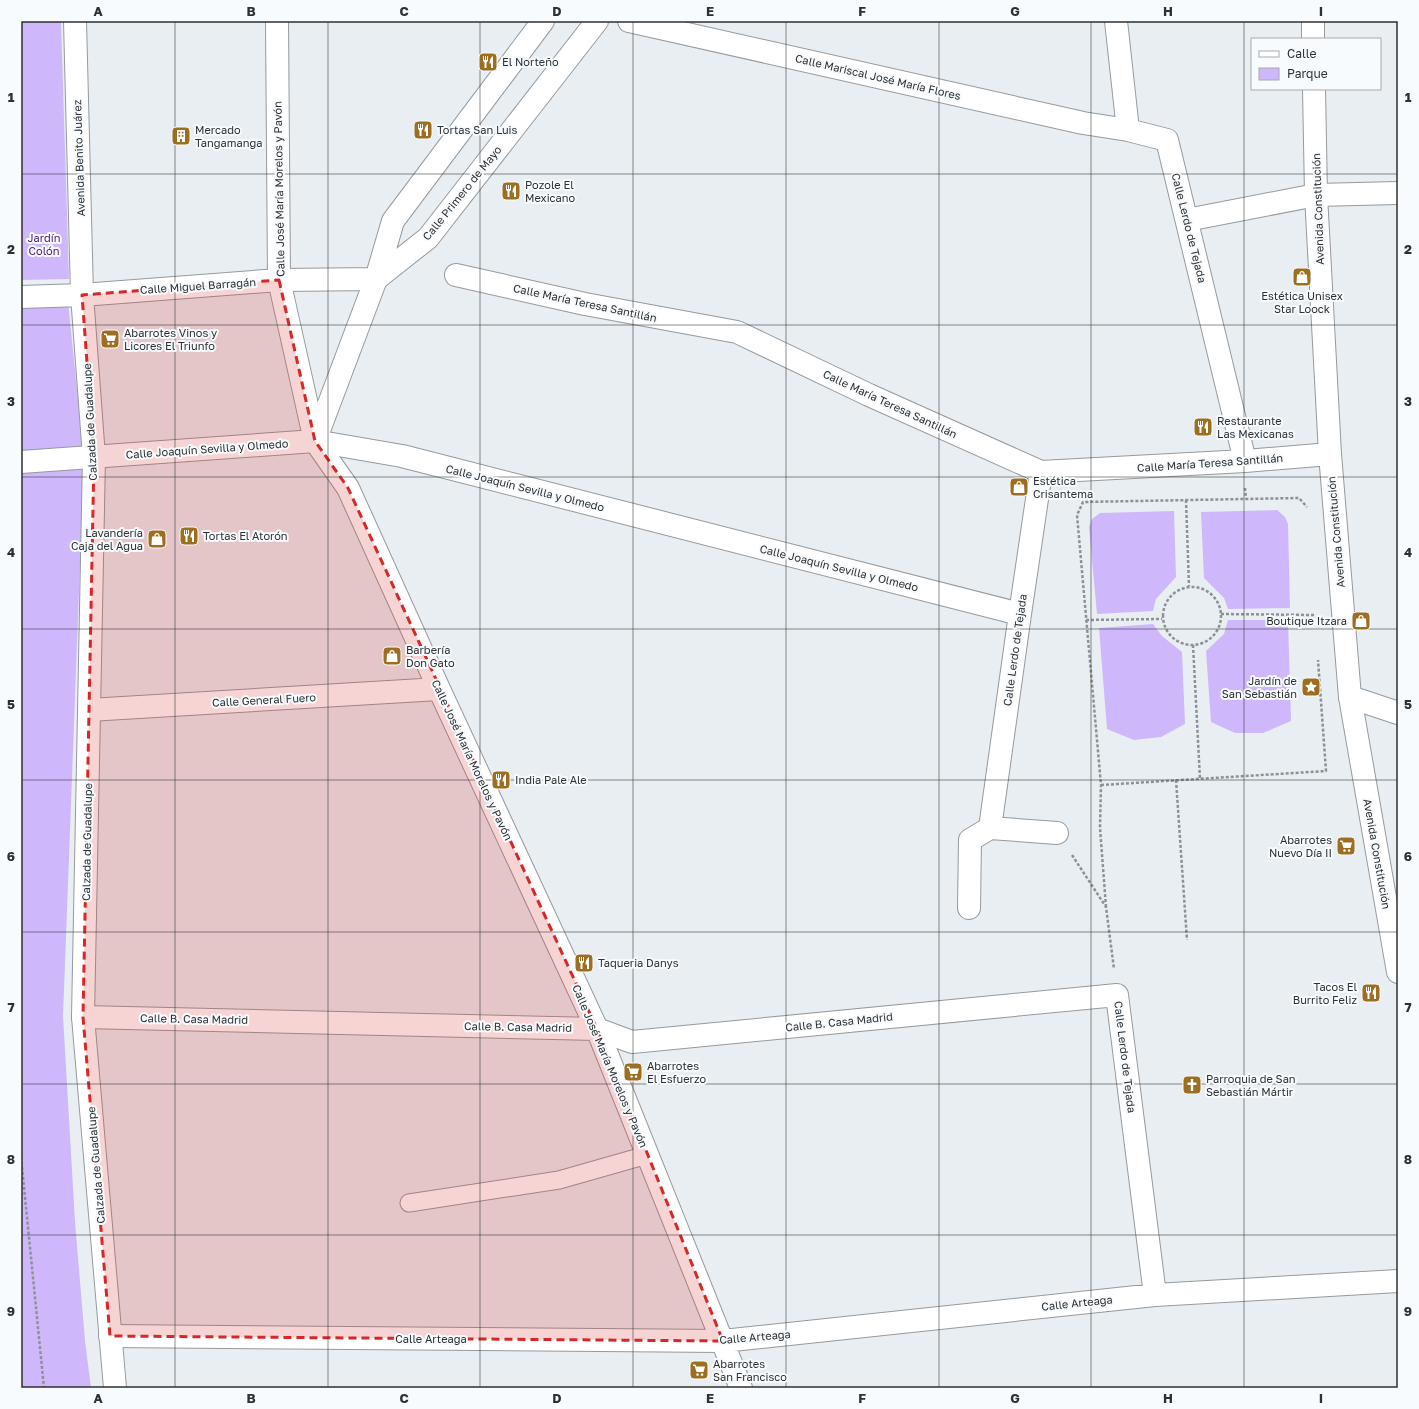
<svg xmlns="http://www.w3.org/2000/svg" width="1419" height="1409" viewBox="0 0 1419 1409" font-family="'Golos Text',sans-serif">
<rect width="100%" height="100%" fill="#e8eef2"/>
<path fill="#cfb7fc" d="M 21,21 L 61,21 L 69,279 L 21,280 Z
M 68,302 L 84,458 L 63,1016 L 75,1222 L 85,1341 L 91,1388 L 21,1388 L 21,305 Z
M 1277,510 L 1285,517 L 1288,524 L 1290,608 L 1228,609 L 1224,598 L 1204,578 L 1201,512 Z
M 1174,511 L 1176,577 L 1156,599 L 1153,611 L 1097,614 L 1089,527 L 1092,519 L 1100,513 Z
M 1228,620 L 1288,620 L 1291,721 L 1263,733 L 1235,733 L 1211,722 L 1206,651 L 1224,634 Z
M 1153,624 L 1162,636 L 1182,652 L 1185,724 L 1161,737 L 1134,740 L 1107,729 L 1099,628 Z"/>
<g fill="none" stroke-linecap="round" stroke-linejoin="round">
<defs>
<path id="service" d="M 409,1203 L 559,1180 L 647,1155"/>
<path id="minor" d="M 75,21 L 82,295
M 277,21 L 279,280 L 315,441 L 348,488 L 439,689 L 597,1029 L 741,1388
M 629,21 L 1083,123 L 1128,130 L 1167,140 L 1245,461
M 1116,21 L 1128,130
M 1187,220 L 1316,195 L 1398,193
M 456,275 L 585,304 L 737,332 L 869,395 L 1041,472 L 1245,461 L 1330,454
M 315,441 L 376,279
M 21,462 L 315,441 L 402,456 L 1020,614
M 89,710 L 439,689
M 990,828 L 1020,614 L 1041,472
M 990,828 L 1057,833
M 969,908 L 970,840 L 990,828
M 83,1017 L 597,1029 L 632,1042 L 1117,995 L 1155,1295
M 110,1336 L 723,1341 L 1155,1295 L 1398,1281"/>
<path id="tertiary" d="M 1350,697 L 1398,713"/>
<path id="secondary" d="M 1313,21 L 1313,39
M 1314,89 L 1316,195 L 1330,454 L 1350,697 L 1398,972"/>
<path id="primary" d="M 376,279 L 428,238 L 597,21
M 376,279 L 393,221 L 543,21
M 82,295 L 94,457 L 83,1017 L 115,1388
M 21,297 L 82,295 L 279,280 L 376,279"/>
</defs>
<use href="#service" stroke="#959a9e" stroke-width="19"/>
<use href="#minor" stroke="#959a9e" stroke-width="24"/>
<use href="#tertiary" stroke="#959a9e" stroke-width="24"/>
<use href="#secondary" stroke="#959a9e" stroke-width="24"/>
<use href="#primary" stroke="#959a9e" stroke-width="24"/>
<path stroke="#8d9194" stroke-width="2.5" stroke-dasharray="3 2" stroke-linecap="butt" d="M 1245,488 L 1246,499
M 1186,500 L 1189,586
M1163 616a29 29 0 1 1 58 0a29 29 0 1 1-58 0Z
M 1221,614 L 1315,615
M 1086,620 L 1162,619
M 1193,645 L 1200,779
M 1176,780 L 1187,940
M 1101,785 L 1326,771 L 1318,660
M 1072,855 L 1106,907 L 1114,969
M 1106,907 L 1100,828 L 1101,785 L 1077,515 L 1083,502 L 1299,498 L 1307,507
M 21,1157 L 44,1388"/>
<use href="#service" stroke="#fff" stroke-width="17"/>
<use href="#minor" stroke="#fff" stroke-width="22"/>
<use href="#tertiary" stroke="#fff" stroke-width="22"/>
<use href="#secondary" stroke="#fff" stroke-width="22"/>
<use href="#primary" stroke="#fff" stroke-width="22"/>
</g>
<path fill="#d62828" fill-opacity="0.2" stroke="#d62828" stroke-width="3" stroke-dasharray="8 5" stroke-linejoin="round" d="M 279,280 L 315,441 L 348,488 L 597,1029 L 723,1341 L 110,1336 L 83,1017 L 94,457 L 82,295 Z"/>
<path fill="none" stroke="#2e3031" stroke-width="1" stroke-opacity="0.55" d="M 175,21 L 175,1388M 328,21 L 328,1388M 480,21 L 480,1388M 633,21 L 633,1388M 786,21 L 786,1388M 939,21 L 939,1388M 1091,21 L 1091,1388M 1244,21 L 1244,1388M 21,174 L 1398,174M 21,325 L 1398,325M 21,477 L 1398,477M 21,629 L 1398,629M 21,780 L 1398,780M 21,932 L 1398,932M 21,1084 L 1398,1084M 21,1235 L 1398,1235"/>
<defs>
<symbol id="restaurant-square" viewBox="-11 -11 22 22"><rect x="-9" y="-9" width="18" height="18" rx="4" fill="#9d6d20" stroke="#f7fbfe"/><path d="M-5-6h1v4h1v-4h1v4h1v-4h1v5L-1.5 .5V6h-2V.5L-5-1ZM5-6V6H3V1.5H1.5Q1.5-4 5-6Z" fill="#fff"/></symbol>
<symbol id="building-square" viewBox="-11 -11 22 22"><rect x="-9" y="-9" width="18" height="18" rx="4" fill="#9d6d20" stroke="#f7fbfe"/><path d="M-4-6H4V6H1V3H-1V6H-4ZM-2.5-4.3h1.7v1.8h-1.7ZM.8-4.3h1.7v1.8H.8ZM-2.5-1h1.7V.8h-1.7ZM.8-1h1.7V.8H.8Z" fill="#fff"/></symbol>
<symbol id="shop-square" viewBox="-11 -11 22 22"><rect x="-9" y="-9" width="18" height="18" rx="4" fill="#9d6d20" stroke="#f7fbfe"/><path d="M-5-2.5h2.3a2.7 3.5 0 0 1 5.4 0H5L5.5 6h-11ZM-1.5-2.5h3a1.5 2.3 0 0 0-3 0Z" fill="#fff"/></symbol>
<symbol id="supermarket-square" viewBox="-11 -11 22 22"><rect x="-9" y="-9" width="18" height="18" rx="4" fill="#9d6d20" stroke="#f7fbfe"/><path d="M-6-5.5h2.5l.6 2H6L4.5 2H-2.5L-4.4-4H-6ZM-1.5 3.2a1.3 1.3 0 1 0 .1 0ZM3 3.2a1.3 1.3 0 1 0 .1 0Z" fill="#fff"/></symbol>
<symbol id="sight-square" viewBox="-11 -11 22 22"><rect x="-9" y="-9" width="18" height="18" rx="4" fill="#9d6d20" stroke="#f7fbfe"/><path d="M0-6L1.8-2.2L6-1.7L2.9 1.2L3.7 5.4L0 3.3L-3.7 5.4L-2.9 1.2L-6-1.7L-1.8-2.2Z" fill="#fff"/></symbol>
<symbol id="church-square" viewBox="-11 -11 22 22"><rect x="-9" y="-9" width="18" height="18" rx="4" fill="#9d6d20" stroke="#f7fbfe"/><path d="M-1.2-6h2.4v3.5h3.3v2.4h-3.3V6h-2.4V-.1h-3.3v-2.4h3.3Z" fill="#fff"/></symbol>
</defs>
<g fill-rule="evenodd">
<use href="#restaurant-square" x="477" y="51" width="22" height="22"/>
<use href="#restaurant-square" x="412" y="119" width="22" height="22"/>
<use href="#building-square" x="170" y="125" width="22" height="22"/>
<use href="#restaurant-square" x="500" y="180" width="22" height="22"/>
<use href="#shop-square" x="1291" y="266" width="22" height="22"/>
<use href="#supermarket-square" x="99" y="328" width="22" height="22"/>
<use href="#restaurant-square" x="1192" y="416" width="22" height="22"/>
<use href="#shop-square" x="1008" y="476" width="22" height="22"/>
<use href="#restaurant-square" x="178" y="525" width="22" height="22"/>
<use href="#shop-square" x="146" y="528" width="22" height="22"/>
<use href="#shop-square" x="1350" y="610" width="22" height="22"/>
<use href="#shop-square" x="381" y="645" width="22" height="22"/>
<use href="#sight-square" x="1300" y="676" width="22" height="22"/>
<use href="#restaurant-square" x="490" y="769" width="22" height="22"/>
<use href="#supermarket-square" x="1335" y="835" width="22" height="22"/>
<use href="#restaurant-square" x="573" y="952" width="22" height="22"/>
<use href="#restaurant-square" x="1360" y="982" width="22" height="22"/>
<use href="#supermarket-square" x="622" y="1061" width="22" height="22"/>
<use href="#church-square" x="1181" y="1074" width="22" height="22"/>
<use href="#supermarket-square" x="688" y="1359" width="22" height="22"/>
</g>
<g text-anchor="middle" stroke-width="4" stroke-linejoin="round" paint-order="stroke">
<g font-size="11" fill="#2e3031" stroke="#f7fbfe" text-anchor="start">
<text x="502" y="66">El Norteño</text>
<text x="195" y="134">Mercado<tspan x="195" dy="13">Tangamanga</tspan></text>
<text x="437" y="134">Tortas San Luis</text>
<text x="525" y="189">Pozole El<tspan x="525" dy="13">Mexicano</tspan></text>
<text x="1302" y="300" text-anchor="middle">Estética Unisex<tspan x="1302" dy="13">Star Loock</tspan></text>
<text x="124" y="337">Abarrotes Vinos y<tspan x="124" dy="13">Licores El Triunfo</tspan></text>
<text x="1217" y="425">Restaurante<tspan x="1217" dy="13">Las Mexicanas</tspan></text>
<text x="1033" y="485">Estética<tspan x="1033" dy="13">Crisantema</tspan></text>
<text x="143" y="537" text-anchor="end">Lavandería<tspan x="143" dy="13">Caja del Agua</tspan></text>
<text x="203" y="540">Tortas El Atorón</text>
<text x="1347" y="625" text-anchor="end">Boutique Itzara</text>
<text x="406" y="654">Barbería<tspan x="406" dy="13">Don Gato</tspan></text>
<text x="1297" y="685" text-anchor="end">Jardín de<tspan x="1297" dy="13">San Sebastián</tspan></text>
<text x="515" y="784">India Pale Ale</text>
<text x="1332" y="844" text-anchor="end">Abarrotes<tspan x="1332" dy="13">Nuevo Día II</tspan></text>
<text x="598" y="967">Taqueria Danys</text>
<text x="1357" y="991" text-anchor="end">Tacos El<tspan x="1357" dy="13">Burrito Feliz</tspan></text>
<text x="647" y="1070">Abarrotes<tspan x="647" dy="13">El Esfuerzo</tspan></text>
<text x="1206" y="1083">Parroquia de San<tspan x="1206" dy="13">Sebastián Mártir</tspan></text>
<text x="713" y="1368">Abarrotes<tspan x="713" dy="13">San Francisco</tspan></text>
</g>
<g font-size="11" fill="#2e3031" stroke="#f7fbfe">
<text transform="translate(878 77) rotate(13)" y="4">Calle Mariscal José María Flores</text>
<text transform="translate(79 158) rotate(-92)" y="4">Avenida Benito Juárez</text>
<text transform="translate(279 189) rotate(-91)" y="4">Calle José María Morelos y Pavón</text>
<text transform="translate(462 193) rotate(-51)" y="4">Calle Primero de Mayo</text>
<text transform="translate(1318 209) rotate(-92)" y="4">Avenida Constitución</text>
<text transform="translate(1189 228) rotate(76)" y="4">Calle Lerdo de Tejada</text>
<text transform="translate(198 286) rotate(-4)" y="4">Calle Miguel Barragán</text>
<text transform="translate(585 303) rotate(12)" y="4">Calle María Teresa Santillán</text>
<text transform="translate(890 404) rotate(25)" y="4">Calle María Teresa Santillán</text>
<text transform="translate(90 422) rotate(-93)" y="4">Calzada de Guadalupe</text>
<text transform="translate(207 449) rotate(-4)" y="4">Calle Joaquín Sevilla y Olmedo</text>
<text transform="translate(1210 463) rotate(-4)" y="4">Calle María Teresa Santillán</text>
<text transform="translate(525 488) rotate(14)" y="4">Calle Joaquín Sevilla y Olmedo</text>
<text transform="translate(1336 532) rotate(-95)" y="4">Avenida Constitución</text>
<text transform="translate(839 568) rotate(14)" y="4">Calle Joaquín Sevilla y Olmedo</text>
<text transform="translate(1015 650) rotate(-82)" y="4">Calle Lerdo de Tejada</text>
<text transform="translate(264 700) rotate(-3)" y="4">Calle General Fuero</text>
<text transform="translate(472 760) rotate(65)" y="4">Calle José María Morelos y Pavón</text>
<text transform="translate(87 842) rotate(-89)" y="4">Calzada de Guadalupe</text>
<text transform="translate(1377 854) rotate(80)" y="4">Avenida Constitución</text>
<text transform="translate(194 1019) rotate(1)" y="4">Calle B. Casa Madrid</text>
<text transform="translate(839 1022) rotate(-6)" y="4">Calle B. Casa Madrid</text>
<text transform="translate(518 1027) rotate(1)" y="4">Calle B. Casa Madrid</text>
<text transform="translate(1125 1057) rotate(83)" y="4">Calle Lerdo de Tejada</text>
<text transform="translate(610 1066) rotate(67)" y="4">Calle José María Morelos y Pavón</text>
<text transform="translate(96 1165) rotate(-95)" y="4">Calzada de Guadalupe</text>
<text transform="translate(1077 1303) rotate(-6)" y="4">Calle Arteaga</text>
<text transform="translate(755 1337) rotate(-5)" y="4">Calle Arteaga</text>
<text x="431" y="1343">Calle Arteaga</text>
</g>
<g font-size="11" fill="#4a1b7c" stroke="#f7fbfe">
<text x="44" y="242">Jardín<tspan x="44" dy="13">Colón</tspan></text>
</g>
</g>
<rect width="1419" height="1409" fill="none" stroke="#f7fbfe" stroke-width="44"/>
<rect x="1251" y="38" width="130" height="52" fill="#f7fbfe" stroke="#a7aaac"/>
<rect x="1259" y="51" width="20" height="6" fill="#ffffff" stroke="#a7aaac"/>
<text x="1287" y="58" font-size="12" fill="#2e3031">Calle</text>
<rect x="1259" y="68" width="20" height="12" fill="#cfb7fc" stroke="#a7aaac"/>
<text x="1287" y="78" font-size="12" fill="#2e3031">Parque</text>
<rect x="22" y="22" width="1375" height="1365" fill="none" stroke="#2e3031" stroke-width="1.5"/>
<g font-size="13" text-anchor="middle" font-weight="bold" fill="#2e3031">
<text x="98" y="16">A</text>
<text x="251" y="16">B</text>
<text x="404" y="16">C</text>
<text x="557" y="16">D</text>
<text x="710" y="16">E</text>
<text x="862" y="16">F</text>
<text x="1015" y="16">G</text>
<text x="1168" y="16">H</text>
<text x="1321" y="16">I</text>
<text x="11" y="102">1</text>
<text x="1408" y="102">1</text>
<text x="11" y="254">2</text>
<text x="1408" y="254">2</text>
<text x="11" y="406">3</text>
<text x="1408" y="406">3</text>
<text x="11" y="557">4</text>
<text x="1408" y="557">4</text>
<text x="11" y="709">5</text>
<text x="1408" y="709">5</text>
<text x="11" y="861">6</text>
<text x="1408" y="861">6</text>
<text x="11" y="1012">7</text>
<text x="1408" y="1012">7</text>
<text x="11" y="1164">8</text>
<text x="1408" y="1164">8</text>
<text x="11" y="1316">9</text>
<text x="1408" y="1316">9</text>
<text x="98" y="1403">A</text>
<text x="251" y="1403">B</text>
<text x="404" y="1403">C</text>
<text x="557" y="1403">D</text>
<text x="710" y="1403">E</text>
<text x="862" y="1403">F</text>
<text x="1015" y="1403">G</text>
<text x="1168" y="1403">H</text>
<text x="1321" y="1403">I</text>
</g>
</svg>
